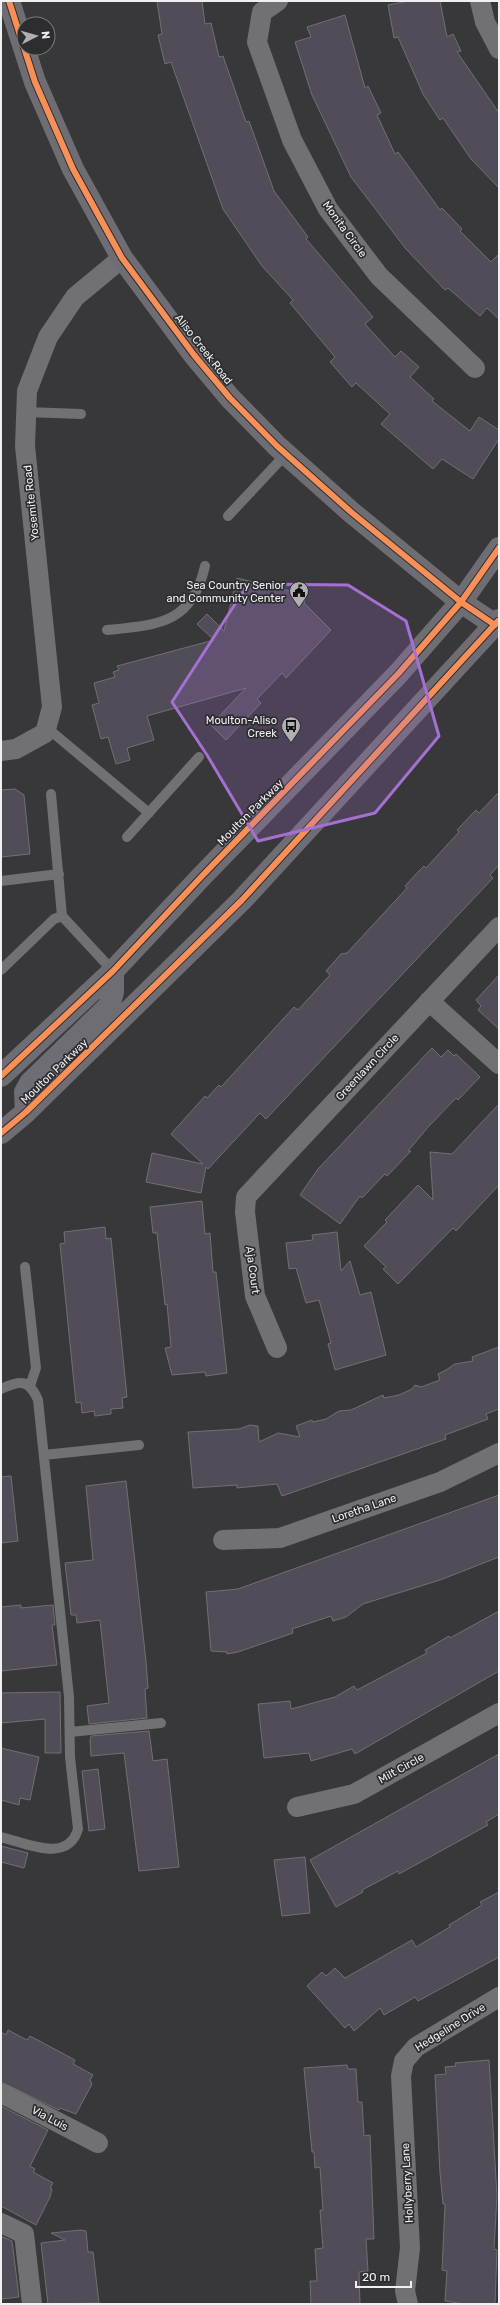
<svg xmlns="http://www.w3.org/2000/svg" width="500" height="2305" viewBox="0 0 500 2305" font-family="Rubik,sans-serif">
<rect width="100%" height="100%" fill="#383739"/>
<path fill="#524c59" stroke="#707071" d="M 157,1 L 202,1 L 205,24 L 211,23 L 219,57 L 223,56 L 246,122 L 249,121 L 274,191 L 308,237 L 306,239 L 373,317 L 365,324 L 395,357 L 401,351 L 419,367 L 410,377 L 434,399 L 432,401 L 470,431 L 479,417 L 499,430 L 499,439 L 473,479 L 442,459 L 433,469 L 381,424 L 390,414 L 356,383 L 352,387 L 330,362 L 335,357 L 290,303 L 293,300 L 262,266 L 223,209 L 171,62 L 165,64 L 158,35 L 162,34 Z
M 408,1 L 440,1 L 447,37 L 453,34 L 461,51 L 457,52 L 499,113 L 499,188 L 471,159 L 443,118 L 440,120 L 423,94 L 398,37 L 394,38 L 388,5 Z
M 345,15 L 365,88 L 368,86 L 381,113 L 377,115 L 395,154 L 398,152 L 440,210 L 442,208 L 462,229 L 460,231 L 491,262 L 499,254 L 499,319 L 487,308 L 480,316 L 448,288 L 445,290 L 406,249 L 351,177 L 312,95 L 295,42 L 311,37 L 307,27 Z
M 237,578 L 306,595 L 304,603 L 331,630 L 286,678 L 282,673 L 257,699 L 261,703 L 226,740 L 211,725 L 246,688 L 147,716 L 154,740 L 127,748 L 130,760 L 116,764 L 108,737 L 101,739 L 92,705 L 99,703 L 94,683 L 115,677 L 113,672 L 119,670 L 117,666 L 214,640 L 197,624 L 207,614 L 224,631 Z
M 15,789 L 24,795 L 30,854 L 1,857 L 1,790 Z
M 499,792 L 499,865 L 490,875 L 493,878 L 266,1119 L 260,1113 L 208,1169 L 206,1167 L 201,1193 L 146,1182 L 152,1153 L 203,1164 L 171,1134 L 205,1096 L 207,1098 L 219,1085 L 221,1087 L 294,1007 L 298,1010 L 330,975 L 326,971 L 341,954 L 347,953 L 407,888 L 405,886 L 418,872 L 424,866 L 426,868 L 459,832 L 457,830 L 476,810 L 479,813 Z
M 499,975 L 499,1029 L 478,1010 L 481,1006 L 476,1000 Z
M 432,1048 L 441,1057 L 448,1050 L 454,1056 L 456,1054 L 480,1077 L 458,1100 L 456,1098 L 429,1126 L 408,1151 L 411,1151 L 387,1176 L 385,1174 L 362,1198 L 360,1196 L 340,1224 L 339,1223 L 300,1195 L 318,1169 Z
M 499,1104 L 499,1185 L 456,1231 L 453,1228 L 398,1284 L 383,1269 L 386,1267 L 364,1246 L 387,1222 L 385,1220 L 418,1185 L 433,1200 L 430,1152 L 452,1154 Z
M 202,1201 L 205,1234 L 210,1233 L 213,1272 L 216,1272 L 227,1373 L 206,1376 L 205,1372 L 172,1375 L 165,1348 L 171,1347 L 167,1304 L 165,1305 L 157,1233 L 153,1233 L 150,1207 Z
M 105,1227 L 106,1239 L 111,1238 L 127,1397 L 122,1398 L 123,1408 L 111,1409 L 111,1414 L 95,1416 L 94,1411 L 82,1413 L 81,1402 L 76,1403 L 60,1244 L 65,1243 L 64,1232 Z
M 337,1232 L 341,1271 L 350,1261 L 360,1295 L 371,1292 L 386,1355 L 335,1370 L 328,1344 L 331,1343 L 319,1300 L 306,1303 L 296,1268 L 289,1269 L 286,1243 L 313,1240 L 312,1235 Z
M 499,1347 L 499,1409 L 486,1414 L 488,1419 L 445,1435 L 446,1439 L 282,1496 L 277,1484 L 237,1488 L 237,1485 L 193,1488 L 188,1432 L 239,1429 L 250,1425 L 258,1426 L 259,1442 L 278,1433 L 300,1437 L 296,1426 L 312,1420 L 313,1422 L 326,1419 L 339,1411 L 351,1410 L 383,1395 L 384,1398 L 399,1395 L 412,1389 L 415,1385 L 421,1387 L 440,1380 L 438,1374 L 446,1370 L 455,1364 L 473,1361 L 472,1357 Z
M 11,1476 L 18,1541 L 1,1543 L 1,1477 Z
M 126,1481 L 146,1661 L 148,1688 L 145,1689 L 147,1718 L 89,1724 L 87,1706 L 109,1703 L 100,1620 L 77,1623 L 76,1615 L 71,1615 L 65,1563 L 93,1560 L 86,1486 Z
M 499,1495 L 499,1557 L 440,1580 L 363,1604 L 346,1617 L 333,1621 L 331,1616 L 292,1629 L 293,1633 L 238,1652 L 227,1654 L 227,1652 L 211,1651 L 206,1592 L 238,1589 Z
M 21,1605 L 21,1608 L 53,1605 L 55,1625 L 52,1625 L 57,1665 L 1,1671 L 1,1607 Z
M 499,1611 L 499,1671 L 355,1754 L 352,1749 L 311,1761 L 309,1753 L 264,1758 L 258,1704 L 290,1701 L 291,1709 L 335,1697 L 354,1686 L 357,1690 L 427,1653 L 425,1650 L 449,1636 L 450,1638 Z
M 60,1692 L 61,1753 L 45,1753 L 45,1719 L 1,1723 L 1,1693 Z
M 149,1731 L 153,1761 L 167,1759 L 179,1867 L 139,1871 L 124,1753 L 91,1756 L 90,1740 L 91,1736 Z
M 1,1748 L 39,1757 L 30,1800 L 20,1798 L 19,1805 L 1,1800 Z
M 499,1754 L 499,1814 L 486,1822 L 488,1825 L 399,1874 L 398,1871 L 362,1890 L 363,1892 L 336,1907 L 310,1860 Z
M 98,1769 L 105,1829 L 89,1831 L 82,1771 Z
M 1,1846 L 28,1853 L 24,1868 L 1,1862 Z
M 305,1857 L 310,1913 L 282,1916 L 274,1860 Z
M 499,1892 L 499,1957 L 418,2001 L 415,1997 L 384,2015 L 380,2008 L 354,2031 L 349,2024 L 345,2028 L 307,1986 L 322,1972 L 326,1976 L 335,1968 L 345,1978 L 412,1940 L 416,1947 L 450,1927 L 449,1925 L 482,1905 L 480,1902 Z
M 8,2030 L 27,2040 L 30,2036 L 75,2060 L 73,2064 L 93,2075 L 90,2080 L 92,2084 L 76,2114 L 60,2108 L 59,2110 L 1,2082 L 1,2032 L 6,2035 Z
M 489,2060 L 497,2196 L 494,2249 L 497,2250 L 495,2304 L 464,2304 L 445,2301 L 447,2271 L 442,2270 L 445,2204 L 443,2204 L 440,2173 L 435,2075 L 446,2074 L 445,2067 L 456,2066 L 455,2063 Z
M 347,2065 L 348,2069 L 356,2069 L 358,2102 L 362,2102 L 364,2136 L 370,2135 L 374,2239 L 366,2239 L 368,2271 L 359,2272 L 360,2304 L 311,2304 L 310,2281 L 317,2281 L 315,2249 L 323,2248 L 320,2210 L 323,2210 L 320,2167 L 315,2168 L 314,2152 L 312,2152 L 304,2068 Z
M 1,2106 L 48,2130 L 30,2166 L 35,2169 L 33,2172 L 53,2183 L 50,2188 L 52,2189 L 50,2197 L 36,2225 L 1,2206 Z
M 81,2230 L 86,2231 L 88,2252 L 93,2252 L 99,2303 L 48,2304 L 41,2243 L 65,2240 L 51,2233 Z
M 1,2236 L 12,2241 L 19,2297 L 1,2299 Z"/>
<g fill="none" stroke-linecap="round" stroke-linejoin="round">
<path stroke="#717072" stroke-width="10" d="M 26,412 L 81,414
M 228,516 L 286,454
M 107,630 C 158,625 192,624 205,566
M 46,727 L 149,813
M 51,794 L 62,916
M 127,837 L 199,757
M 1,881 L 59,874
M 1,970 L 54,919 L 62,916 L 113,971
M 25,1267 L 36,1368 L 30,1386
M 1,1389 C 20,1380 29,1379 38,1400 L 69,1697 L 70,1757 L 78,1829 C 68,1864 26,1843 1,1837
M 44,1455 L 139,1445
M 70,1732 L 161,1723"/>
<path stroke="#717072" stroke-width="20" d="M 278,1 L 262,12 L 257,42 L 292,140 L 328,209 L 379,276 L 475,368
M 480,1 L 485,22 L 499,49
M 1,751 L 16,749 L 45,733 L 52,707 L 25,446 L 27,391 L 48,337 L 75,297 L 122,258
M 429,1001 L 499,1064
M 277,1348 L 255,1296 L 245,1212 L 246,1197 L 499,927
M 223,1540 L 280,1538 L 440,1482 L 499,1453
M 297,1807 L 354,1794 L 499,1713
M 1,2093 L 98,2143
M 1,2223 L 24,2234 L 32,2304
M 408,2304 L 405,2291 L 410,2248 L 401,2076 L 404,2061 L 416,2047 L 499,1997"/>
<path stroke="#6f6d74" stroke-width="22" d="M 9,1 L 35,82 L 73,169 L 122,258 L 194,355 L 230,398 L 277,446 L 351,512 L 461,602 L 495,625
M 1,1076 L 113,971 L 202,876 L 398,674 L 461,602 L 499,548
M 26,1112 L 25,1092 L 30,1083 L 109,1006 L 113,992 L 113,971
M 1,1133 L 26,1112 L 242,900 L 499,620"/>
<defs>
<path id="cycleway" d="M 9,1 L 35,82 L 73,169 L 122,258 L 194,355 L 230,398 L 277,446 L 351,512 L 461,602 L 495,625
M 1,1076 L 113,971 L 202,876 L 398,674 L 461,602 L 499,548
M 1,1133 L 26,1112 L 242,900 L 498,621"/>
</defs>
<use href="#cycleway" stroke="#2d2c30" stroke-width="8"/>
<use href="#cycleway" stroke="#f78f57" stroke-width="6"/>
</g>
<path fill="#a470d1" fill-opacity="0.2" stroke="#a470d1" stroke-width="3" stroke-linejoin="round" d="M 248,584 L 348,585 L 406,621 L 439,736 L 375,813 L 258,841 L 207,755 L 172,702 Z"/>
<defs>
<symbol id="civic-pin" viewBox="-11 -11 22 30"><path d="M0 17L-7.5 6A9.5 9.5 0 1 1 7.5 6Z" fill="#b0afb1" stroke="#2d2c30"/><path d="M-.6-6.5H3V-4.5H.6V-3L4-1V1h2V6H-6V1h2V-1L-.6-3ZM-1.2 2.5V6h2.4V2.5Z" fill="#111"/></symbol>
<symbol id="bus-pin" viewBox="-11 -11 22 30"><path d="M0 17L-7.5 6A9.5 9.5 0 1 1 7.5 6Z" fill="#b0afb1" stroke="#2d2c30"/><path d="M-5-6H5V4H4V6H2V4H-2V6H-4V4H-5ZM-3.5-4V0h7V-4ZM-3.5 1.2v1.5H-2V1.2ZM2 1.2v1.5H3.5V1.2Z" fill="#111"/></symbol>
</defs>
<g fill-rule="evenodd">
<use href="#civic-pin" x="288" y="580" width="22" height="30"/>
<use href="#bus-pin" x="280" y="715" width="22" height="30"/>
</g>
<g text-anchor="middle" stroke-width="3.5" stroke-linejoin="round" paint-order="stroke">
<g font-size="11" fill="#f0eff2" stroke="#2d2c30">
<text transform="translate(345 229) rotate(54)" y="4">Monita Circle</text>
<text transform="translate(204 349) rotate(52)" y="4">Aliso Creek Road</text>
<text transform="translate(31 503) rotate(-96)" y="4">Yosemite Road</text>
<text transform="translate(250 812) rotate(-45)" y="4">Moulton Parkway</text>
<text transform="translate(367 1067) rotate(-47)" y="4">Greenlawn Circle</text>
<text transform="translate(54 1071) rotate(-44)" y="4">Moulton Parkway</text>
<text transform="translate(253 1270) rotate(82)" y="4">Aja Court</text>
<text transform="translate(364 1508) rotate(-19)" y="4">Loretha Lane</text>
<text transform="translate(401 1768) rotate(-29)" y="4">Milt Circle</text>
<text transform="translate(450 2027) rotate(-32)" y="4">Hedgeline Drive</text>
<text transform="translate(50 2118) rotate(28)" y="4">Via Luis</text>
<text transform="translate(407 2183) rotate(-93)" y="4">Hollyberry Lane</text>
</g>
<g font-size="11" fill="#f0eff2" stroke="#2d2c30" text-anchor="end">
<text x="285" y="589">Sea Country Senior<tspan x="285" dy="13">and Community Center</tspan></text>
<text x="277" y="724">Moulton-Aliso<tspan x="277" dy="13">Creek</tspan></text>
</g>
</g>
<rect width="500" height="2305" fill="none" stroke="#f0eff2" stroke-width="4"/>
<g transform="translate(36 36) rotate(84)"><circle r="19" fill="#2d2c30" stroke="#7b7a7e"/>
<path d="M0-3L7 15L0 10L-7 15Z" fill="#b0afb1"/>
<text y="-6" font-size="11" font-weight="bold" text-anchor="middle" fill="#f0eff2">N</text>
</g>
<path d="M356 2281v6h55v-6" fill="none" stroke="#f0eff2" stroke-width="2"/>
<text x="362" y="2281" font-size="12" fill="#f0eff2" stroke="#2d2c30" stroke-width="3" paint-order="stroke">20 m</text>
</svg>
